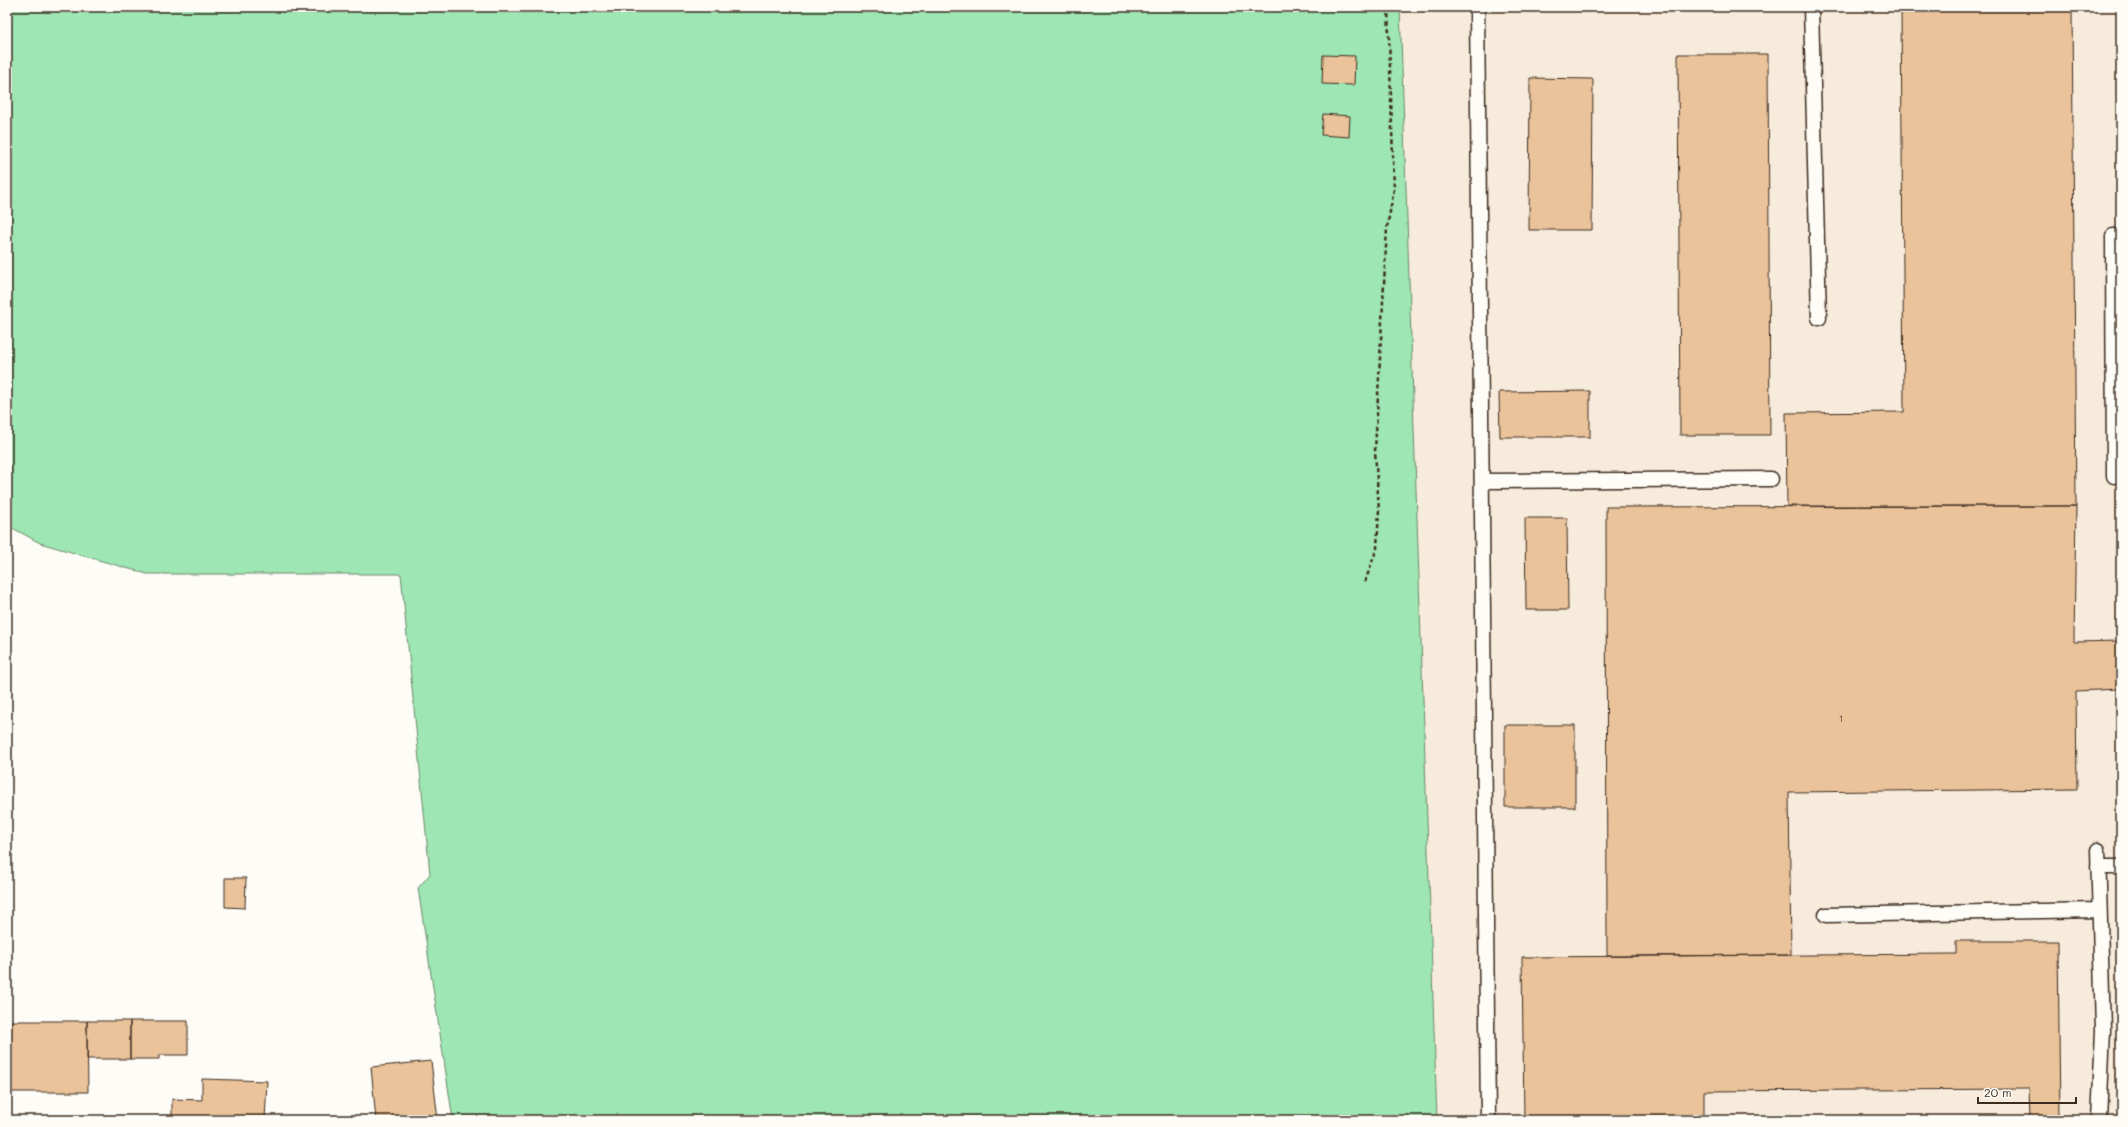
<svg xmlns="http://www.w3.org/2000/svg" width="2128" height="1127" viewBox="0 0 2128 1127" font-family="Mali,sans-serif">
<rect width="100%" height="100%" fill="#fdfcf7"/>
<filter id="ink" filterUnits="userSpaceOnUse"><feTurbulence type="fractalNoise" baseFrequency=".025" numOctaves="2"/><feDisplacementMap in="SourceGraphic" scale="8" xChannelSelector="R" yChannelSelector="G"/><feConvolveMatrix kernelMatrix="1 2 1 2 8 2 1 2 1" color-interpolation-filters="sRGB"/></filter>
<g filter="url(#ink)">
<path fill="#f7ebdb" d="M 1400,7 L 2121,7 L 2121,1120 L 1437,1120 Z"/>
<path fill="#9ee6b4" stroke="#6c8869" d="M 7,7 L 1400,7 L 1437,1120 L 453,1120 L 418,888 L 430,874 L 401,574 L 147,574 L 40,543 L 7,525 Z"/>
<path fill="#eac39a" stroke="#3b2a1e" d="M 1511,7 L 1600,7 L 1511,9 Z
M 1901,7 L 2072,7 L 2076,506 L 1787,506 L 1786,413 L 1904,412 Z
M 1678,54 L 1768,54 L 1770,435 L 1680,435 Z
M 1323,55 L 1355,56 L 1354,85 L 1322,84 Z
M 1530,78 L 1593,79 L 1592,230 L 1529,230 Z
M 1323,114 L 1350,116 L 1349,137 L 1321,135 Z
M 1590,391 L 1590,437 L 1500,437 L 1499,392 Z
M 2076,506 L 2074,642 L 2120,641 L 2117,551 L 2121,551 L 2121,745 L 2119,689 L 2076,691 L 2077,789 L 1789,792 L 1791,955 L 1607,956 L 1606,507 Z
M 1525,518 L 1567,518 L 1568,610 L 1526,610 Z
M 1505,725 L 1575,725 L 1575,807 L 1505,807 Z
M 225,878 L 246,878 L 245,908 L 225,907 Z
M 1956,941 L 2058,941 L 2060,1120 L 2030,1120 L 2029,1089 L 1704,1091 L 1704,1120 L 1524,1120 L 1522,957 L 1956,954 Z
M 7,1021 L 87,1021 L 88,1092 L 7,1092 Z
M 87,1021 L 130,1021 L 130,1059 L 87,1059 Z
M 130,1021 L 188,1021 L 188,1055 L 159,1055 L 159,1059 L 130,1059 Z
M 431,1061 L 438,1120 L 376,1120 L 371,1067 Z
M 202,1079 L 267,1081 L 265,1120 L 172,1120 L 172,1099 L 202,1100 Z"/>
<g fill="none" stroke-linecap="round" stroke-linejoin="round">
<defs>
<path id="service" d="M 1477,7 L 1488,1120
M 1811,7 L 1819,318
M 2114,476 L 2113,236 L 2121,236
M 1482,481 L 1771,479
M 2098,850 L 2103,1030 L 2099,1120
M 2098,867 L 2121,867
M 1826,915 L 2099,910"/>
</defs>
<use href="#service" stroke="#3b2a1e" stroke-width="17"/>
<path stroke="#3b2a1e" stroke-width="2.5" stroke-dasharray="4 3" stroke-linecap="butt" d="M 1365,582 L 1377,548 L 1379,510 L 1375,451 L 1387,228 L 1394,189 L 1388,7"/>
<use href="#service" stroke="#fdfcf7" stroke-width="14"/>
</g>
</g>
<g text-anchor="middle" stroke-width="4" stroke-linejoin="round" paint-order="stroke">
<g font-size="10" fill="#67503d">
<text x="1841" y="722">1</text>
</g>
</g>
<rect width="2128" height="1127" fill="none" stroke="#fdfcf7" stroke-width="24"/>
<rect x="12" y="12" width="2104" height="1103" fill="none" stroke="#3b2a1e" stroke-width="1.5" filter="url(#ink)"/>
<path d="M1978 1097v6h98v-6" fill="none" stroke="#3b2a1e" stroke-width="2"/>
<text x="1984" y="1097" font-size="12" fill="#3b2a1e" stroke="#fdfcf7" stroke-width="3" paint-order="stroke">20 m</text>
</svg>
